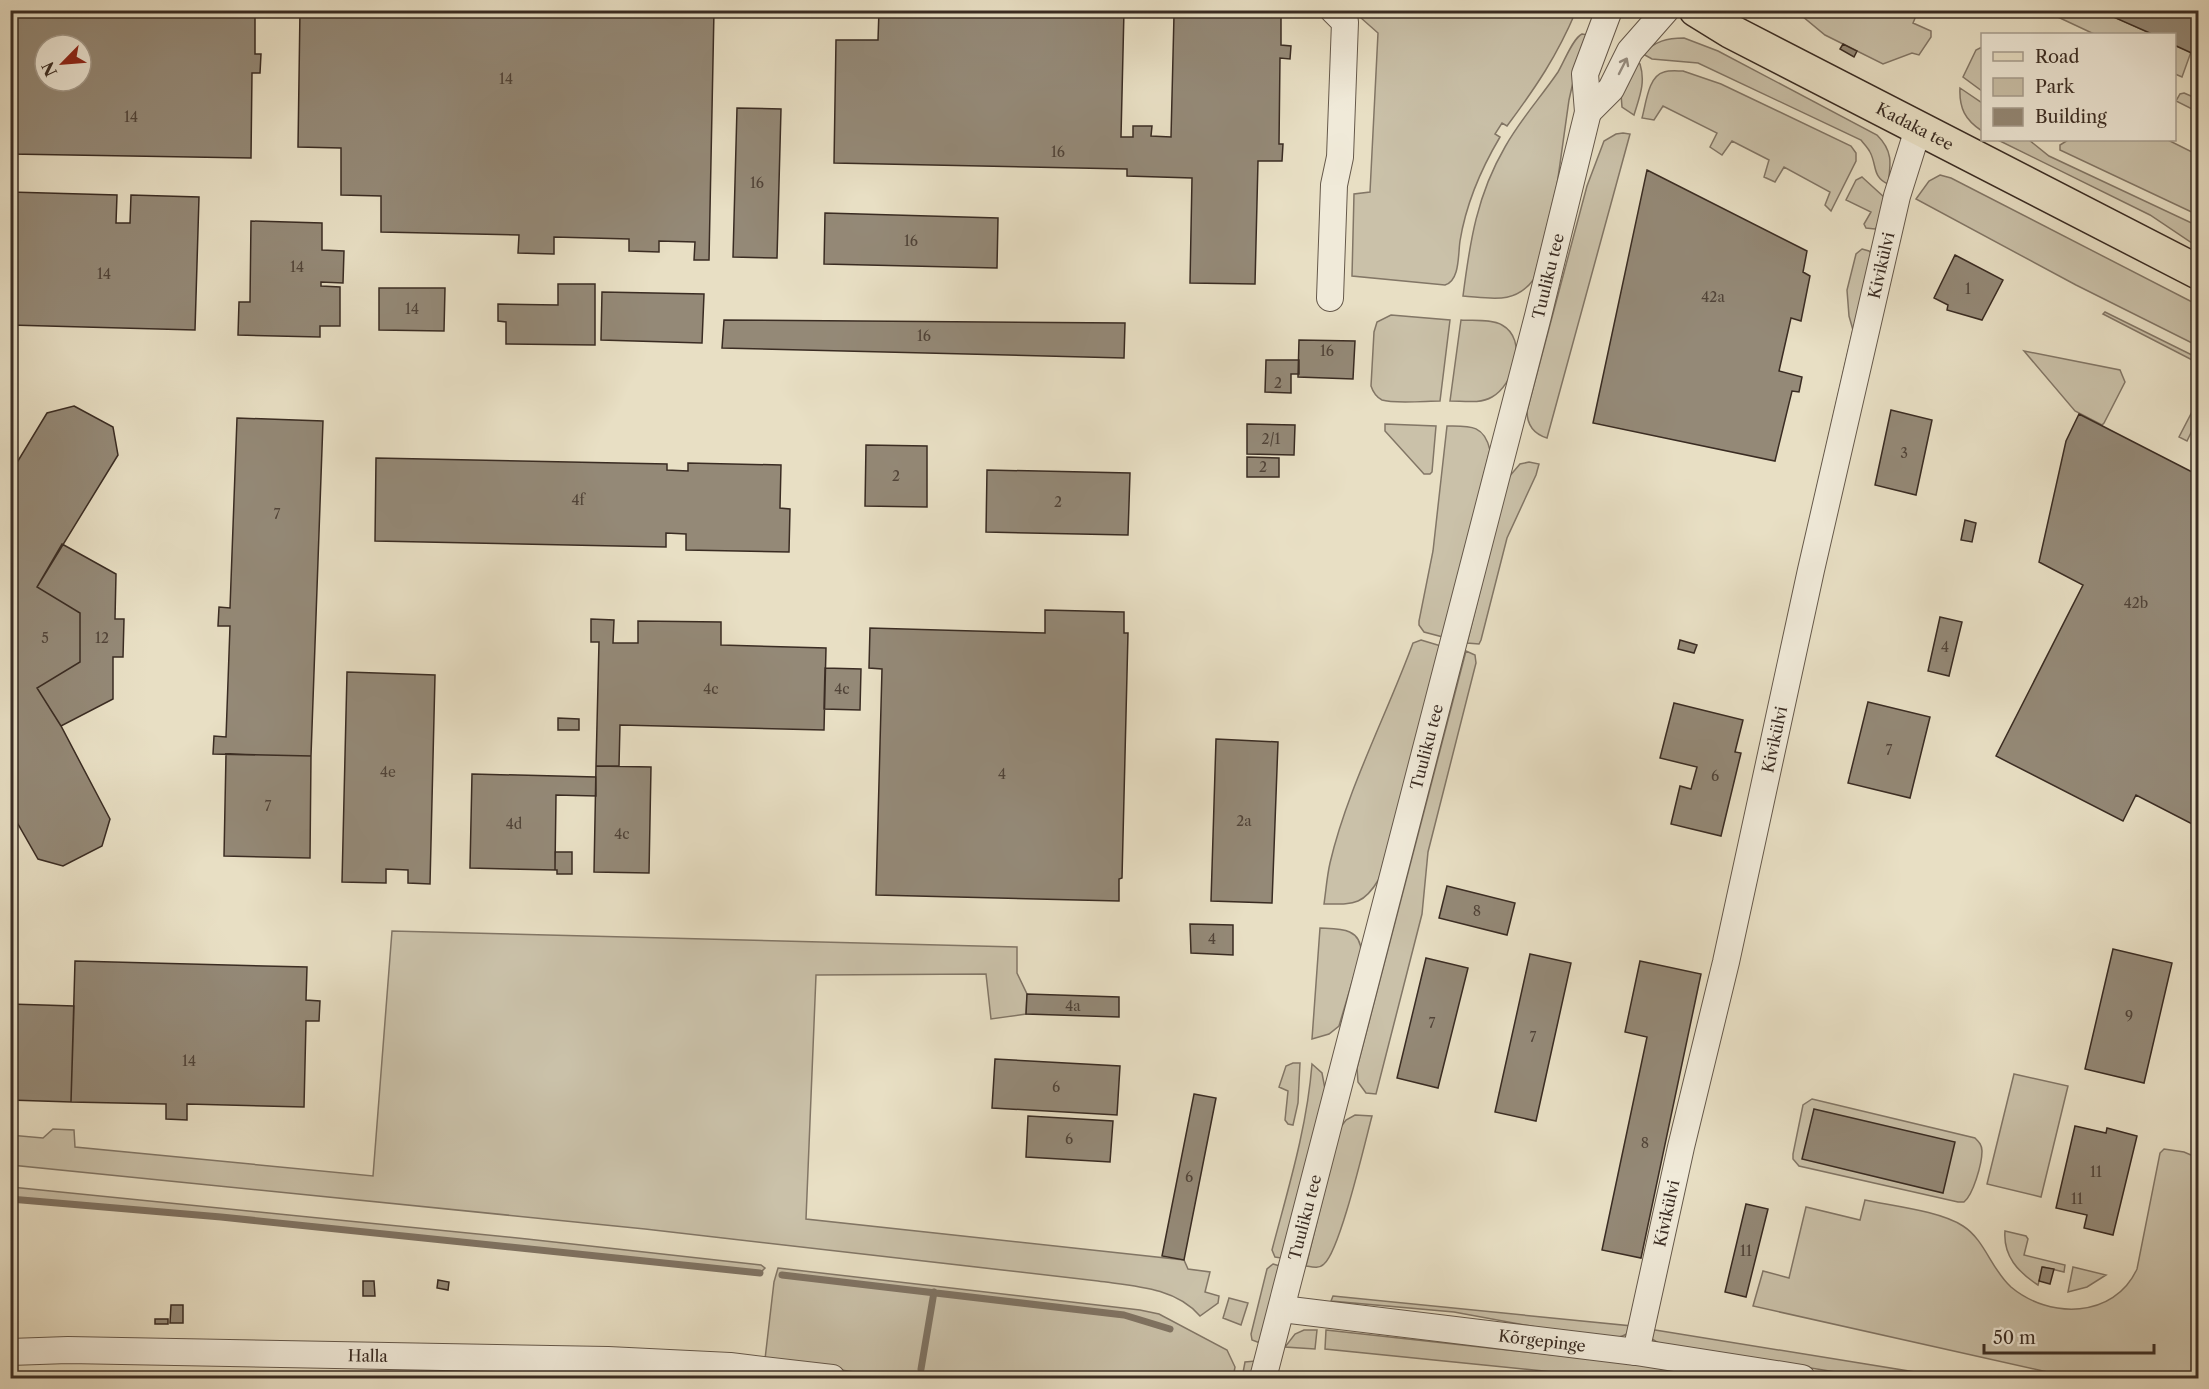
<svg xmlns="http://www.w3.org/2000/svg" width="2209" height="1389" viewBox="0 0 2209 1389" font-family="'Libre Caslon Text',serif">
<rect width="100%" height="100%" fill="#e8dfc4"/>
<filter id="stains"><feTurbulence type="fractalNoise" baseFrequency=".00333" numOctaves="4"/><feColorMatrix values="0 0 0 0 .2 0 0 0 0 .09 0 0 0 0 .02 0 0 0 .5 -.17"/></filter>
<radialGradient id="worn" r=".72"><stop offset=".6" stop-color="#630" stop-opacity="0"/><stop offset="1" stop-color="#630" stop-opacity=".3"/></radialGradient>
<path fill="#cac1a9" stroke="#827666" stroke-width="1.5" d="M 1366,11 L 1576,11 C 1557,56 1536,87 1507,126 L 1502,123 L 1495,134 L 1500,137 C 1481,169 1466,204 1460,241 C 1458,254 1460,281 1445,285 L 1352,276 L 1354,194 L 1370,192 L 1378,33 L 1361,18 Z
M 1796,11 L 1918,11 L 1913,23 L 1931,31 L 1931,37 L 1919,55 L 1912,53 L 1883,64 L 1825,35 Z
M 2045,11 L 2114,11 L 2112,16 L 2152,34 L 2094,34 Z
M 1582,34 L 1588,35 L 1576,69 L 1569,100 L 1557,185 L 1534,279 C 1515,305 1491,298 1463,296 C 1470,241 1477,195 1505,147 C 1520,120 1541,97 1558,72 C 1564,62 1573,38 1582,34 Z
M 1684,38 L 1718,51 L 1877,135 C 1893,151 1891,163 1888,184 C 1872,177 1877,165 1870,152 C 1868,148 1864,144 1861,140 L 1698,63 L 1652,59 L 1643,54 C 1655,41 1667,38 1684,38 Z
M 2174,45 L 2191,52 L 2182,77 L 2175,74 Z
M 1982,47 L 1982,91 L 1963,77 L 1976,50 Z
M 1637,62 L 1640,64 C 1646,83 1639,98 1634,115 L 1622,107 L 1621,94 Z
M 1683,71 L 1721,84 L 1851,146 L 1856,153 L 1856,161 L 1831,211 L 1825,205 L 1830,192 L 1784,167 L 1775,182 L 1764,177 L 1769,160 L 1732,141 L 1722,155 L 1710,147 L 1717,133 L 1663,106 L 1654,120 L 1642,118 C 1646,104 1648,76 1664,72 C 1670,70 1677,71 1683,71 Z
M 1960,88 L 1982,103 L 1982,131 C 1965,120 1959,108 1960,88 Z
M 2184,93 L 2198,99 L 2198,112 L 2176,101 L 2180,94 Z
M 1623,133 L 1630,134 L 1547,438 C 1534,434 1527,426 1527,411 L 1587,186 L 1604,141 L 1616,134 Z
M 1998,140 L 2029,140 L 2049,156 L 2198,226 L 2198,247 L 2150,215 Z
M 2068,140 L 2168,140 L 2198,155 L 2198,215 L 2060,150 L 2060,145 Z
M 1940,175 L 1951,178 L 2198,305 L 2198,346 L 2076,285 L 1916,199 L 1929,181 Z
M 1862,177 L 1885,198 L 1879,225 L 1875,229 L 1866,228 L 1864,224 L 1871,212 L 1846,200 L 1856,180 Z
M 1862,249 L 1869,251 L 1873,255 L 1817,494 L 1816,492 L 1853,330 L 1849,316 L 1847,290 L 1856,254 Z
M 2105,312 L 2198,358 L 2198,363 L 2103,314 Z
M 1391,315 L 1450,320 L 1440,401 C 1426,401 1394,404 1382,400 C 1376,397 1373,392 1371,386 L 1374,332 L 1377,322 Z
M 1461,320 C 1473,321 1492,319 1502,325 C 1529,340 1513,385 1492,397 C 1480,404 1464,401 1450,401 Z
M 2024,351 L 2120,370 L 2125,382 L 2104,423 L 2102,425 L 2075,411 Z
M 2194,408 L 2198,410 L 2198,418 L 2187,441 L 2179,437 Z
M 1385,424 L 1436,426 L 1432,472 L 1430,474 L 1424,474 L 1385,431 Z
M 1447,426 C 1469,426 1484,424 1490,450 L 1443,637 L 1424,632 L 1419,625 L 1419,621 L 1433,551 Z
M 1529,462 L 1539,464 L 1536,475 L 1507,538 L 1481,640 L 1479,644 L 1467,643 L 1508,478 L 1520,464 Z
M 1421,640 L 1441,646 L 1379,879 C 1363,906 1353,904 1324,904 C 1326,890 1327,876 1330,863 C 1347,790 1387,714 1413,643 Z
M 1466,651 L 1475,655 L 1476,663 L 1428,852 L 1422,914 L 1376,1094 L 1366,1093 L 1358,1082 L 1357,1068 Z
M 1320,928 C 1338,929 1361,927 1361,952 L 1339,1026 L 1329,1034 L 1312,1039 Z
M 392,931 L 1017,947 L 1017,973 L 1027,994 L 1026,1014 L 991,1019 L 986,974 L 816,975 L 806,1219 L 1184,1260 L 1188,1269 L 1210,1272 L 1205,1292 L 1219,1296 L 1218,1303 L 1200,1316 C 1175,1287 1133,1286 1098,1281 L 645,1229 L 11,1165 L 10,1135 L 43,1138 L 53,1129 L 74,1130 L 75,1147 L 373,1176 Z
M 1293,1063 L 1300,1063 L 1298,1103 L 1293,1125 L 1288,1124 L 1285,1120 L 1288,1091 L 1279,1087 L 1286,1066 Z
M 1312,1064 L 1322,1073 L 1325,1089 L 1281,1258 L 1275,1257 L 1272,1250 C 1288,1189 1307,1128 1312,1064 Z
M 2014,1074 L 2068,1086 L 2041,1197 L 1987,1184 Z
M 1812,1099 L 1975,1138 C 1979,1142 1982,1145 1982,1151 C 1982,1164 1973,1195 1964,1202 L 1958,1202 L 1799,1166 L 1793,1159 L 1793,1154 L 1803,1105 Z
M 1355,1115 L 1372,1116 C 1365,1142 1340,1251 1324,1264 C 1319,1269 1312,1267 1306,1266 L 1340,1128 L 1346,1120 Z
M 2164,1149 L 2184,1152 L 2198,1158 L 2198,1378 L 2074,1378 L 1753,1306 L 1763,1271 L 1789,1278 L 1806,1207 L 1860,1220 L 1865,1200 C 1893,1206 1940,1211 1963,1226 C 1985,1240 1991,1269 2011,1287 C 2049,1319 2114,1319 2137,1269 L 2160,1153 Z
M 11,1187 L 527,1239 L 761,1265 L 765,1268 L 760,1273 L 221,1217 L 11,1199 Z
M 2005,1231 L 2026,1236 L 2028,1239 L 2024,1255 L 2065,1265 L 2064,1272 L 2043,1267 L 2038,1285 C 2018,1272 2003,1256 2005,1231 Z
M 1273,1264 L 1280,1266 L 1260,1343 L 1252,1340 L 1251,1334 L 1267,1269 Z
M 2073,1267 L 2106,1275 L 2087,1287 L 2068,1292 Z
M 778,1268 L 1140,1310 L 1159,1314 L 1227,1350 L 1235,1367 L 1233,1378 L 896,1378 L 765,1359 L 774,1282 Z
M 1333,1296 L 1632,1326 C 1628,1336 1623,1336 1614,1338 L 1547,1329 L 1454,1312 L 1331,1301 Z
M 1229,1298 L 1248,1303 L 1241,1325 L 1223,1318 Z
M 1649,1329 L 1915,1372 L 1920,1378 L 1873,1378 L 1660,1344 L 1652,1339 Z
M 1304,1330 L 1317,1330 L 1315,1349 L 1285,1347 L 1295,1334 Z
M 1326,1330 L 1636,1364 L 1721,1378 L 1613,1378 L 1325,1349 Z
M 1255,1361 L 1250,1378 L 1242,1378 L 1245,1362 Z"/>
<g fill="none" stroke-linecap="round" stroke-linejoin="round">
<path stroke="#7f7363" stroke-width="7" d="M 10,1199 L 221,1217 L 760,1273
M 782,1275 L 1124,1315 L 1170,1329
M 921,1369 L 934,1292"/>
</g>
<path fill="#948977" stroke="#3a2c23" stroke-width="1.5" fill-rule="evenodd" d="M 10,10 L 255,10 L 255,54 L 261,54 L 260,73 L 252,73 L 251,158 L 10,154 ZM 45,45 L 81,45 L 81,81 L 45,81 Z
M 300,10 L 714,10 L 709,260 L 694,260 L 695,242 L 659,241 L 659,252 L 629,251 L 629,239 L 554,237 L 554,254 L 518,253 L 519,235 L 381,232 L 381,196 L 341,195 L 341,148 L 298,147 Z
M 879,10 L 1124,10 L 1121,137 L 1133,137 L 1133,126 L 1152,126 L 1151,136 L 1171,137 L 1174,15 L 1154,15 L 1154,10 L 1277,10 L 1276,14 L 1281,14 L 1281,45 L 1291,46 L 1290,59 L 1280,58 L 1279,144 L 1283,144 L 1282,161 L 1258,161 L 1255,284 L 1190,283 L 1192,178 L 1127,176 L 1127,169 L 834,163 L 836,40 L 878,40 Z
M 2114,10 L 2198,10 L 2198,56 L 2174,45 L 2174,34 L 2152,34 L 2111,16 Z
M 1843,44 L 1857,51 L 1854,57 L 1840,49 Z
M 737,108 L 781,109 L 777,258 L 733,257 Z
M 1647,170 L 1807,251 L 1803,272 L 1810,276 L 1801,321 L 1791,318 L 1779,371 L 1802,377 L 1799,392 L 1792,391 L 1775,461 L 1593,423 Z
M 10,192 L 117,195 L 116,223 L 130,223 L 131,195 L 199,197 L 195,330 L 10,325 Z
M 825,213 L 998,218 L 997,268 L 824,264 Z
M 251,221 L 322,223 L 322,250 L 344,251 L 343,283 L 321,282 L 321,286 L 340,287 L 340,326 L 320,326 L 320,337 L 238,335 L 239,302 L 250,302 Z
M 1955,255 L 2003,280 L 1982,320 L 1947,310 L 1948,305 L 1934,298 Z
M 558,284 L 595,284 L 595,345 L 506,344 L 506,322 L 498,321 L 498,304 L 558,305 Z
M 379,288 L 445,288 L 444,331 L 379,330 Z
M 602,292 L 704,294 L 702,343 L 601,340 Z
M 724,320 L 1125,323 L 1124,358 L 722,348 Z
M 1299,340 L 1355,341 L 1353,379 L 1298,377 Z
M 1266,360 L 1299,360 L 1299,374 L 1291,374 L 1291,393 L 1265,392 Z
M 74,406 L 113,427 L 118,455 L 37,587 L 80,613 L 80,662 L 37,688 L 61,726 L 110,819 L 102,846 L 63,866 L 38,859 L 10,810 L 10,474 L 47,413 Z
M 1891,410 L 1932,420 L 1916,495 L 1875,485 Z
M 2079,414 L 2198,475 L 2198,827 L 2136,795 L 2123,821 L 1996,756 L 2083,585 L 2039,562 L 2066,441 Z
M 237,418 L 323,421 L 311,756 L 213,754 L 214,736 L 226,737 L 230,626 L 218,626 L 219,607 L 230,608 Z
M 1247,424 L 1295,425 L 1294,455 L 1247,454 Z
M 866,445 L 927,446 L 927,507 L 865,506 Z
M 1247,457 L 1279,458 L 1279,477 L 1247,477 Z
M 376,458 L 667,464 L 667,470 L 688,471 L 688,463 L 781,465 L 780,508 L 790,509 L 789,552 L 686,550 L 686,534 L 666,533 L 666,547 L 375,541 Z
M 987,470 L 1130,473 L 1128,535 L 986,532 Z
M 1965,520 L 1976,523 L 1972,542 L 1961,540 Z
M 62,544 L 116,574 L 115,619 L 124,619 L 123,657 L 113,657 L 113,699 L 61,726 L 37,688 L 80,662 L 80,613 L 37,587 Z
M 1045,610 L 1124,612 L 1124,633 L 1128,633 L 1122,878 L 1119,879 L 1119,901 L 876,895 L 882,669 L 869,668 L 870,628 L 1045,633 Z
M 1940,617 L 1962,622 L 1949,676 L 1928,671 Z
M 591,619 L 614,620 L 613,643 L 638,643 L 638,621 L 721,622 L 721,645 L 826,648 L 824,730 L 620,725 L 619,766 L 596,766 L 599,642 L 591,642 Z
M 1680,640 L 1697,645 L 1694,653 L 1678,649 Z
M 825,668 L 861,669 L 860,710 L 824,709 Z
M 347,672 L 435,675 L 430,884 L 408,883 L 408,870 L 386,869 L 386,883 L 342,882 Z
M 1868,702 L 1930,717 L 1910,798 L 1848,783 Z
M 1674,703 L 1743,720 L 1735,752 L 1741,753 L 1721,836 L 1671,824 L 1680,786 L 1691,789 L 1697,767 L 1660,758 Z
M 558,718 L 579,719 L 579,730 L 558,730 Z
M 1216,739 L 1278,742 L 1272,903 L 1211,901 Z
M 226,754 L 311,756 L 310,858 L 224,856 Z
M 596,766 L 651,767 L 649,873 L 594,872 Z
M 472,774 L 596,777 L 596,796 L 556,795 L 555,870 L 470,868 Z
M 555,852 L 572,852 L 572,874 L 557,874 L 557,870 L 555,870 Z
M 1447,886 L 1515,903 L 1507,935 L 1439,918 Z
M 1190,924 L 1233,925 L 1233,955 L 1191,953 Z
M 2113,949 L 2172,963 L 2144,1083 L 2085,1069 Z
M 1530,954 L 1571,963 L 1536,1121 L 1495,1112 Z
M 1426,958 L 1468,968 L 1438,1088 L 1397,1078 Z
M 75,961 L 307,967 L 306,1000 L 320,1001 L 319,1021 L 306,1021 L 304,1107 L 187,1104 L 187,1120 L 166,1119 L 166,1104 L 71,1102 Z
M 1640,961 L 1701,974 L 1641,1258 L 1602,1250 L 1647,1037 L 1625,1032 Z
M 1027,994 L 1119,997 L 1119,1017 L 1026,1014 Z
M 10,1004 L 74,1006 L 71,1102 L 10,1100 Z
M 995,1059 L 1120,1066 L 1117,1115 L 992,1108 Z
M 1194,1094 L 1216,1098 L 1184,1260 L 1162,1256 Z
M 1814,1109 L 1955,1142 L 1943,1193 L 1802,1159 Z
M 1028,1116 L 1113,1121 L 1110,1162 L 1026,1157 Z
M 2075,1126 L 2106,1133 L 2107,1128 L 2137,1136 L 2113,1235 L 2084,1228 L 2087,1215 L 2056,1208 Z
M 1746,1204 L 1768,1209 L 1746,1297 L 1725,1292 Z
M 2042,1267 L 2054,1269 L 2050,1284 L 2039,1281 Z
M 438,1280 L 449,1282 L 448,1290 L 437,1288 Z
M 363,1281 L 374,1281 L 375,1296 L 363,1296 Z
M 171,1305 L 183,1305 L 183,1323 L 170,1323 Z
M 155,1319 L 168,1319 L 168,1324 L 155,1324 Z"/>
<g fill="none" stroke-linecap="round" stroke-linejoin="round">
<defs>
<g id="minor">
<path d="M 1588,112 L 1611,89 L 1630,51 L 1666,10"/>
<path d="M 1330,298 L 1334,185 L 1340,157 L 1345,22 L 1333,10"/>
<path id="s1" d="M 1282,1309 L 1636,1352 L 1802,1378"/>
<path id="s2" d="M 10,1352 L 68,1350 L 608,1360 L 730,1366 L 832,1378"/>
<path id="s3" d="M 1636,1352 L 1681,1147 L 1726,962 L 1811,570 L 1897,196 L 1919,126"/>
<path id="s4" d="M 1263,1378 L 1538,316 L 1588,112 L 1585,74 L 1609,10"/>
</g>
<g id="major">
<path id="s5" d="M 1696,10 L 1730,31 L 2198,272"/>
</g>
</defs>
<use href="#minor" stroke="#66594b" stroke-width="28"/>
<use href="#major" stroke="#3a2c23" stroke-width="36"/>
<use href="#minor" stroke="#f0ead9" stroke-width="26"/>
<use href="#major" stroke="#e8dfc4" stroke-width="33"/>
</g>
<defs><path id="oneway-shaft" d="M-6 0H5M1.5-3L5.5 0L1.5 3" fill="none" stroke-width="1.6" stroke-linecap="round" stroke-linejoin="round" transform="scale(1.5)"/></defs>
<use stroke="#958b7e" href="#oneway-shaft" transform="translate(1623 66) rotate(-63)"/>
<g text-anchor="middle" stroke-width="4.5" stroke-linejoin="round" paint-order="stroke">
<g font-size="14" fill="#504338">
<text x="506" y="84">14</text>
<text x="131" y="122">14</text>
<text x="1058" y="157">16</text>
<text x="757" y="188">16</text>
<text x="911" y="246">16</text>
<text x="297" y="272">14</text>
<text x="104" y="279">14</text>
<text x="1968" y="294">1</text>
<text x="1713" y="302">42a</text>
<text x="412" y="314">14</text>
<text x="924" y="341">16</text>
<text x="1327" y="356">16</text>
<text x="1278" y="388">2</text>
<text x="1271" y="444">2/1</text>
<text x="1904" y="458">3</text>
<text x="1263" y="472">2</text>
<text x="896" y="481">2</text>
<text x="578" y="505">4f</text>
<text x="1058" y="507">2</text>
<text x="277" y="519">7</text>
<text x="2136" y="608">42b</text>
<text x="45" y="643">5</text>
<text x="102" y="643">12</text>
<text x="1945" y="652">4</text>
<text x="711" y="694">4c</text>
<text x="842" y="694">4c</text>
<text x="1889" y="755">7</text>
<text x="388" y="777">4e</text>
<text x="1002" y="779">4</text>
<text x="1715" y="781">6</text>
<text x="268" y="811">7</text>
<text x="1244" y="826">2a</text>
<text x="514" y="829">4d</text>
<text x="622" y="839">4c</text>
<text x="1477" y="916">8</text>
<text x="1212" y="944">4</text>
<text x="1073" y="1011">4a</text>
<text x="2129" y="1021">9</text>
<text x="1432" y="1028">7</text>
<text x="1533" y="1042">7</text>
<text x="189" y="1066">14</text>
<text x="1056" y="1092">6</text>
<text x="1069" y="1144">6</text>
<text x="1645" y="1148">8</text>
<text x="2096" y="1177">11</text>
<text x="1189" y="1182">6</text>
<text x="2077" y="1204">11</text>
<text x="1746" y="1256">11</text>
</g>
<g font-size="16" fill="#3a2c23" stroke="#f0ead9">
<text dy="6" stroke="none"><textPath href="#s5" startOffset="248">Kadaka tee</textPath></text>
<text dy="6" stroke="none"><textPath href="#s3" startOffset="1114">Kivikülvi</textPath></text>
<text dy="6" stroke="none"><textPath href="#s4" startOffset="1138">Tuuliku tee</textPath></text>
<text dy="6" stroke="none"><textPath href="#s3" startOffset="628">Kivikülvi</textPath></text>
<text dy="6" stroke="none"><textPath href="#s4" startOffset="652">Tuuliku tee</textPath></text>
<text dy="6" stroke="none"><textPath href="#s3" startOffset="142">Kivikülvi</textPath></text>
<text dy="6" stroke="none"><textPath href="#s4" startOffset="166">Tuuliku tee</textPath></text>
<text dy="6" stroke="none"><textPath href="#s1" startOffset="262">Kõrgepinge</textPath></text>
<text dy="6" stroke="none"><textPath href="#s2" startOffset="358">Halla</textPath></text>
</g>
</g>
<rect width="2209" height="1389" fill="none" stroke="#e8dfc4" stroke-width="36"/>
<rect x="12" y="12" width="2185" height="1365" fill="none" stroke="#3a2c23" stroke-width="3"/>
<rect x="18" y="18" width="2173" height="1353" fill="none" stroke="#3a2c23" stroke-width="1.5"/>
<rect x="1981" y="33" width="195" height="108" fill="#f0ead9" stroke="#a79e90" stroke-width="1.5"/>
<rect x="1993" y="52" width="30" height="9" fill="#e8dfc4" stroke="#a79e90" stroke-width="1.5"/>
<text x="2035" y="63" font-size="18" fill="#3a2c23">Road</text>
<rect x="1993" y="78" width="30" height="18" fill="#cac1a9" stroke="#a79e90" stroke-width="1.5"/>
<text x="2035" y="93" font-size="18" fill="#3a2c23">Park</text>
<rect x="1993" y="108" width="30" height="18" fill="#948977" stroke="#a79e90" stroke-width="1.5"/>
<text x="2035" y="123" font-size="18" fill="#3a2c23">Building</text>
<g transform="translate(63 63) rotate(245)"><circle r="28" fill="#f0ead9" stroke="#a79e90" stroke-width="1.5"/>
<path d="M0-4.5L10 22L0 15L-10 22Z" fill="#8f2418"/>
<text y="-9" font-size="16" font-weight="bold" text-anchor="middle" fill="#3a2c23">N</text>
</g>
<path d="M1984 1344v9h170v-9" fill="none" stroke="#3a2c23" stroke-width="3"/>
<text x="1993" y="1344" font-size="18" fill="#3a2c23" stroke="#f0ead9" stroke-width="4.5" paint-order="stroke">50 m</text>
<rect width="100%" height="100%" filter="url(#stains)"/>
<rect width="100%" height="100%" fill="url(#worn)"/>
</svg>
